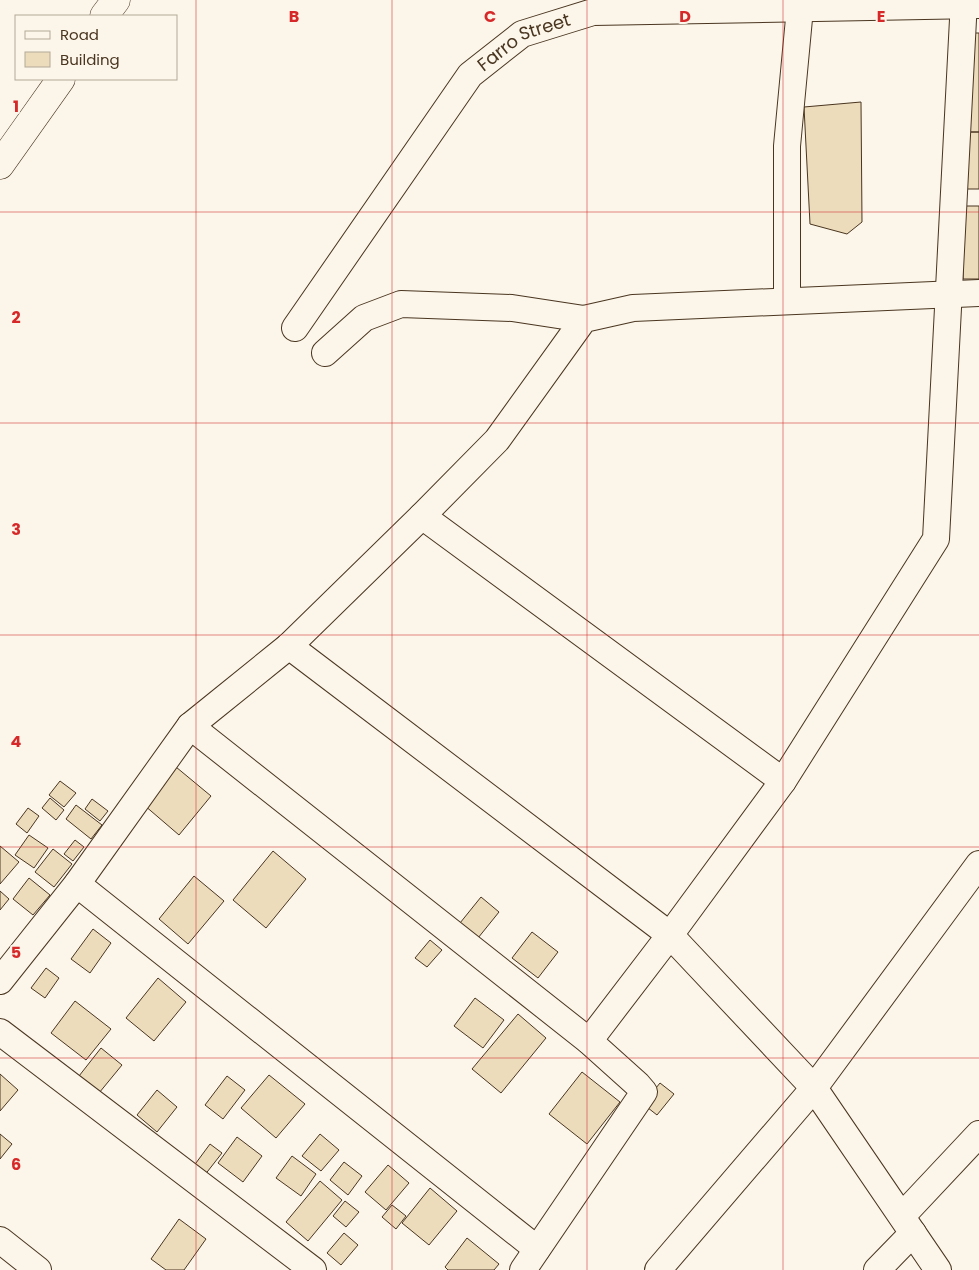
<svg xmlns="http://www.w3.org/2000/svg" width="979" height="1270" viewBox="0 0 979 1270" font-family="Poppins,sans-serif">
<rect width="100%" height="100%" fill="#fbf6e9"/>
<path fill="#ecdcbc" stroke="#4a3520" d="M 965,33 L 979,33 L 979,132 L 963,132 Z
M 861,102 L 862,222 L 847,234 L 810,224 L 804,107 Z
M 963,132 L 979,132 L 979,189 L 964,189 Z
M 963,206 L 979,206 L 979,279 L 963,279 Z
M 176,767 L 211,796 L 179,835 L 144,805 Z
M 60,781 L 76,793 L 64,807 L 49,795 Z
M 50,798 L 64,810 L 56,820 L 42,808 Z
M 92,799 L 108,811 L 100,821 L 85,809 Z
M 76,805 L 102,825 L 91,839 L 66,819 Z
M 28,808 L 39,816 L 27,833 L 16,824 Z
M 29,835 L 48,848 L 34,868 L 15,855 Z
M 75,840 L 84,847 L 73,861 L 64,854 Z
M 0,846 L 19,862 L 0,884 Z
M 53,849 L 72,864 L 54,887 L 35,872 Z
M 273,851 L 306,879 L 266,928 L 233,900 Z
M 194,876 L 224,901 L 188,944 L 159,919 Z
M 29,878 L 50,895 L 33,915 L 13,899 Z
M 0,891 L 9,899 L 0,910 Z
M 481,897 L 499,912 L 478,938 L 460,923 Z
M 93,929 L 111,943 L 90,973 L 71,959 Z
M 532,932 L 558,952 L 538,978 L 512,958 Z
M 430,940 L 442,950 L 427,967 L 415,958 Z
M 46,968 L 59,978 L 45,998 L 31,988 Z
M 158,978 L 186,1002 L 154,1041 L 126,1018 Z
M 475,998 L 504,1020 L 483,1048 L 454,1026 Z
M 75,1001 L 111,1029 L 86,1060 L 51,1033 Z
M 518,1014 L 546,1038 L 501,1093 L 472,1069 Z
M 101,1048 L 122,1065 L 99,1093 L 79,1076 Z
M 582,1072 L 620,1102 L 587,1144 L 549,1114 Z
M 0,1074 L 18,1090 L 0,1111 Z
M 269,1075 L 305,1104 L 276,1138 L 241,1108 Z
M 227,1076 L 245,1090 L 223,1119 L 205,1105 Z
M 660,1083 L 674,1094 L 657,1115 L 643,1104 Z
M 157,1090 L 177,1107 L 157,1132 L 137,1115 Z
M 0,1134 L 12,1144 L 0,1159 Z
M 320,1134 L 339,1150 L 321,1171 L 302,1156 Z
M 237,1137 L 262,1156 L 243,1182 L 218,1163 Z
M 210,1144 L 222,1153 L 204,1176 L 193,1167 Z
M 292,1156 L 316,1174 L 301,1196 L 276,1178 Z
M 344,1162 L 362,1176 L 348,1195 L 330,1180 Z
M 388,1165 L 409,1183 L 386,1210 L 365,1192 Z
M 320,1181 L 342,1200 L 308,1241 L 286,1222 Z
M 430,1188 L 457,1211 L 429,1245 L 402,1223 Z
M 345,1201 L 359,1212 L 346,1227 L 333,1216 Z
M 392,1205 L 406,1216 L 396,1229 L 382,1217 Z
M 179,1219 L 206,1239 L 184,1270 L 166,1270 L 151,1259 Z
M 344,1233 L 358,1245 L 341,1265 L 327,1253 Z
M 467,1238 L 499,1264 L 494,1270 L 448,1270 L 445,1267 Z"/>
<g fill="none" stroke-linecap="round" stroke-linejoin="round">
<defs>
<g id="minor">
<path d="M 787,301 L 787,146 L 800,8"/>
<path id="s1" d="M 295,328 L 470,75 L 522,34 L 593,12 L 979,5"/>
<path d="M 325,353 L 364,318 L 401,304 L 512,308 L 584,319"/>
<path d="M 422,516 L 783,781"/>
<path d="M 289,646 L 670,935 L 814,1088 L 979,864"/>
<path d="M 190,726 L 589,1041 L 638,1085 L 644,1092 L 523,1270"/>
<path d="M 77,884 L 537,1249"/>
<path d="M 0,981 L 77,884 L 190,726 L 289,646 L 422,516 L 497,440 L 584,319 L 633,308 L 979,293"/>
<path d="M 0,1032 L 313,1270"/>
<path d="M 589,1041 L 670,935 L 783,781 L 936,539 L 964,0"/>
<path d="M 902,1216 L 979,1134"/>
<path d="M 0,1240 L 38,1270"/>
<path d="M 658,1270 L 814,1088 L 938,1270"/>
<path d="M 877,1270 L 913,1233"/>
</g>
<path id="major" d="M 104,16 L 116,0
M 0,165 L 61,79"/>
</defs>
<use href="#minor" stroke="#4a3520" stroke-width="28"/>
<use href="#major" stroke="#4a3520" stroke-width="29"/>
<use href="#minor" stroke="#fbf6e9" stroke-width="26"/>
<use href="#major" stroke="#fbf6e9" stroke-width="28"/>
</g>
<path fill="none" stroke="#d62828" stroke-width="1" stroke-opacity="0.55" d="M 196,0 L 196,1270M 392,0 L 392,1270M 587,0 L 587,1270M 783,0 L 783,1270M 0,212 L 979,212M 0,423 L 979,423M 0,635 L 979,635M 0,847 L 979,847M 0,1058 L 979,1058"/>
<g text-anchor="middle" stroke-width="4" stroke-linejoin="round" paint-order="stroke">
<g font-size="18" fill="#4a3520" stroke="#fbf6e9">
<text dy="6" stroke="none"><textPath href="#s1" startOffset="372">Farro Street</textPath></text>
</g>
</g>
<g font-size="16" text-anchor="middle" font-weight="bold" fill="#d62828" stroke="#fbf6e9" stroke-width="4" stroke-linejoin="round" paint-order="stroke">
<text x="294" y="22">B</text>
<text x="490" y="22">C</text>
<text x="685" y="22">D</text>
<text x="881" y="22">E</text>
<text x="16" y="112">1</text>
<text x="16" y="323">2</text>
<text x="16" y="535">3</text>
<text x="16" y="747">4</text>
<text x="16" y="958">5</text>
<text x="16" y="1170">6</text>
</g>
<rect x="15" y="15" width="162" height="65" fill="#fbf6e9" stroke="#b4a999"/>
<rect x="25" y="31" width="25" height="8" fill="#fbf6e9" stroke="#b4a999"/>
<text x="60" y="40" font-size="15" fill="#4a3520">Road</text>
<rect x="25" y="52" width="25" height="15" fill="#ecdcbc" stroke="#b4a999"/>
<text x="60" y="65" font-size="15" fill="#4a3520">Building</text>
</svg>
